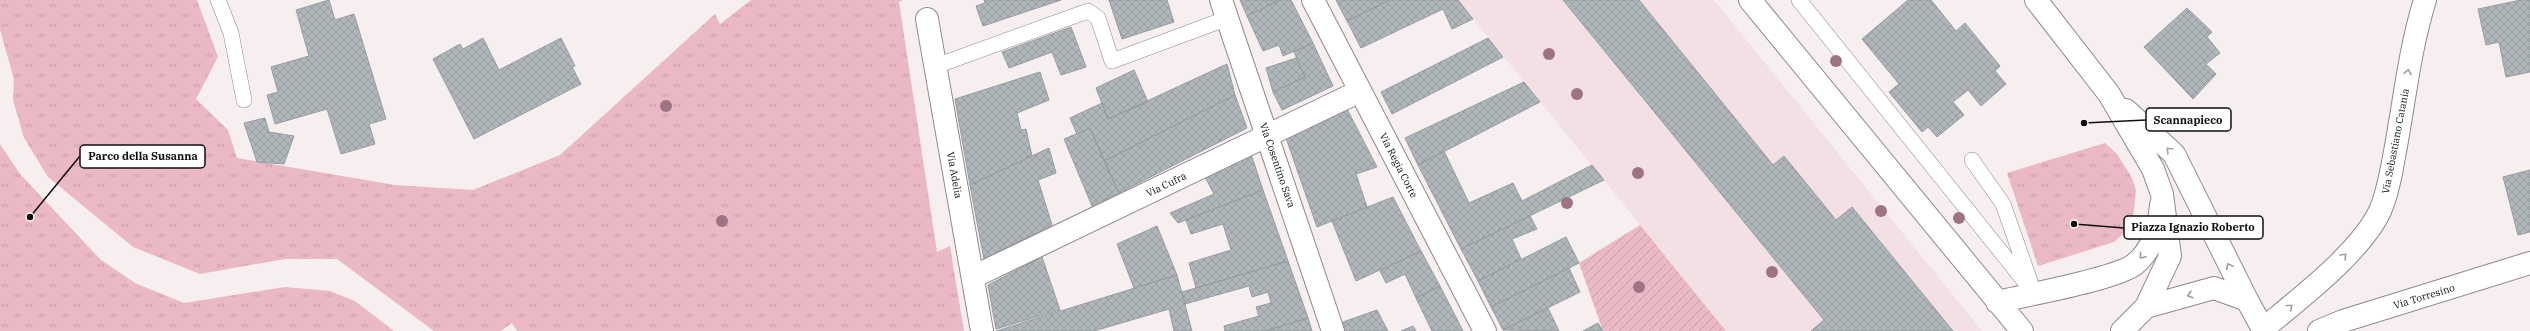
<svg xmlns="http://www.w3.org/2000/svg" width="2530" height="331" viewBox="0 0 2530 331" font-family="'IBM Plex Serif',serif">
<defs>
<pattern id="grass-tufts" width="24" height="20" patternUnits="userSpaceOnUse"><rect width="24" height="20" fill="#ebb9c6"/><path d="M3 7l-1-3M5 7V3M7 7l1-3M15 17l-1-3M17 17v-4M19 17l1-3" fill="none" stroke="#c89ea9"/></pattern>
<pattern id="garden-furrows" width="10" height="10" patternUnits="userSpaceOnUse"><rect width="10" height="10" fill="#ebb9c6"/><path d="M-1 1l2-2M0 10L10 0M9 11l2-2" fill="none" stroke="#c89ea9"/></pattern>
<pattern id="building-cross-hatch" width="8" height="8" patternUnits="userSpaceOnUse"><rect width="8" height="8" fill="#afb7ba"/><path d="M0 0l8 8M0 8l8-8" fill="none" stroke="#969c9f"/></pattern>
</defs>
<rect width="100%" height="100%" fill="#f7eef0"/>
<path fill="#f2e0e5" d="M 1458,0 L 1714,0 L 1982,331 L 1726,331 Z"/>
<path fill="url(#grass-tufts)" d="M 0,0 L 197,0 L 218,57 L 196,99 L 228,130 L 237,158 L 395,185 L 473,190 L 560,155 L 715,14 L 720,24 L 751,0 L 903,0 L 899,2 L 937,252 L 950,246 L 964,331 L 517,331 L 512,323 L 501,331 L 434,331 L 337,259 L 285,259 L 200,274 L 133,247 L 48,177 L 24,138 L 13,100 L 14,79 L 0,30 Z
M 2105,143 L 2117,154 L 2132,178 L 2136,190 L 2133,218 L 2124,233 L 2114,242 L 2038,266 L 2007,173 Z
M 0,144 L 20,174 L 101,260 L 135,283 L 184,303 L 285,287 L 330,291 L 355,301 L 394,331 L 0,331 Z"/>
<path fill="url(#garden-furrows)" d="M 1640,225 L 1726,331 L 1603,331 L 1579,263 Z"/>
<path fill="url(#building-cross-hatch)" stroke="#969da1" d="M 329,0 L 335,20 L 354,14 L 386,119 L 369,124 L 375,144 L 341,154 L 327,109 L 275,124 L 267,95 L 278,92 L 271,67 L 309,56 L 296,10 Z
M 984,0 L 1061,0 L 983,26 L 976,6 L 985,3 Z
M 1109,0 L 1167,0 L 1174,22 L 1122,39 Z
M 1240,0 L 1280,0 L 1247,16 Z
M 1280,0 L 1291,0 L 1313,43 L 1283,56 L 1279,45 L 1263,51 L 1247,16 Z
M 1336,0 L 1389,0 L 1347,21 Z
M 1389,0 L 1458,0 L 1473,19 L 1452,29 L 1443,9 L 1361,48 L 1347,21 Z
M 1563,0 L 1639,0 L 1773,165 L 1784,156 L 1836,220 L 1852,207 L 1953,331 L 1811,331 L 1824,320 Z
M 1908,0 L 1931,0 L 1956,31 L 1965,23 L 2000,66 L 1995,71 L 2006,84 L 1981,106 L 1968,90 L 1953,102 L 1964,115 L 1937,137 L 1928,127 L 1922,132 L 1889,92 L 1899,84 L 1862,39 Z
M 2521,0 L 2530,0 L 2530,72 L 2506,77 L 2499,42 L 2486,45 L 2478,9 Z
M 2187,8 L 2212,32 L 2207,37 L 2220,53 L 2206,64 L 2216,74 L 2193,99 L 2144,47 Z
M 1071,27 L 1086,67 L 1061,75 L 1052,52 L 1009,68 L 1002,52 Z
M 483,38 L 499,70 L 561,38 L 575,66 L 572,67 L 581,84 L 474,139 L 433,59 L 460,44 L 463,49 Z
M 1488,38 L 1503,57 L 1392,114 L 1381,92 Z
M 1313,43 L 1333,86 L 1282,110 L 1273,92 L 1305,77 L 1294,52 Z
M 1296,58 L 1305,77 L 1273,92 L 1266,68 Z
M 1227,64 L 1235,95 L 1104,161 L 1090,128 L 1077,134 L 1070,118 L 1102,103 L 1108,119 Z
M 1134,70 L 1148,102 L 1108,119 L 1096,88 Z
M 1040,72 L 1049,100 L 1017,113 L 1021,130 L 1026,129 L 1032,156 L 970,185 L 955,99 Z
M 1524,82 L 1540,102 L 1418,165 L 1405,138 Z
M 1235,95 L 1247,128 L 1119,193 L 1104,161 Z
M 1347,109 L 1377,167 L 1356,174 L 1367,207 L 1317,227 L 1286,138 Z
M 265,118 L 269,132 L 294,136 L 284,164 L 257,162 L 244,123 Z
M 1090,128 L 1119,193 L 1092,206 L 1064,139 Z
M 1049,148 L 1056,173 L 1038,180 L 1052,225 L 984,259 L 970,185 Z
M 1444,151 L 1469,203 L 1513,183 L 1522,201 L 1592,165 L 1604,180 L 1461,249 L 1418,165 Z
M 1251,154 L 1263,190 L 1178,223 L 1170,213 L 1214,194 L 1205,177 Z
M 2530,170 L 2530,232 L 2518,235 L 2503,177 Z
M 1263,190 L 1288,261 L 1196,288 L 1189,263 L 1231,250 L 1223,224 L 1191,234 L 1186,220 Z
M 1393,197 L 1421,251 L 1356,281 L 1332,221 Z
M 1530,216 L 1537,229 L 1512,239 L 1521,259 L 1478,281 L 1461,249 Z
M 1157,226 L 1177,275 L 1134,288 L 1117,244 Z
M 1566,237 L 1579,263 L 1491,307 L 1478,281 Z
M 1421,251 L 1440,286 L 1416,298 L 1405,274 L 1386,283 L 1380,271 Z
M 1042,257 L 1060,310 L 996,329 L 988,285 Z
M 1288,261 L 1308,318 L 1265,331 L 1225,331 L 1224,326 L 1259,316 L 1256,307 L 1271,303 L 1268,292 L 1252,297 L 1249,286 L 1185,304 L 1182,292 Z
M 1569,268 L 1580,292 L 1503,330 L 1491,307 Z
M 1177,275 L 1192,331 L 1174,331 L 1169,309 L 1094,331 L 996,331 Z
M 1440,286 L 1463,331 L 1432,331 L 1416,298 Z
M 1548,308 L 1559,331 L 1503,330 Z
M 1377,310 L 1388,331 L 1346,331 L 1343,322 Z
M 1308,318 L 1312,331 L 1265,331 Z
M 1598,323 L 1603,331 L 1583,331 Z
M 1413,326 L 1416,331 L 1401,331 Z"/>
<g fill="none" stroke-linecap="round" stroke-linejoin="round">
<defs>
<path id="lane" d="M 218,0 L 231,33 L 244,100
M 1799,0 L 2034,293
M 936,66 L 1088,11 L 1098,18 L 1112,61 L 1228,18
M 1972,160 L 2003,204 L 2030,281"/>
<path id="street" d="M 1221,0 L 1333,331
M 1313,0 L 1485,331
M 1750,0 L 2022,331
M 927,19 L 982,331
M 973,277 L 1360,91
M 1997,302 C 2025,295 2117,279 2135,264 C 2153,249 2159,228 2161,205
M 2122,331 L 2146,307 L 2214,288 L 2247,300 L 2263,329 L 2262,331
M 2319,331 L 2343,321 L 2530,263"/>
<path id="secondary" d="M 2036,0 L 2109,94 L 2153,169 L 2162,194 L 2170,256 L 2146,307
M 2126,110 L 2174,154 L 2247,300
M 2263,329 C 2299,299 2360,253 2380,211 C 2389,190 2392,167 2396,146 C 2405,97 2410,48 2425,0"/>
</defs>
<use href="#lane" stroke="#8f8789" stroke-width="16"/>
<use href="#street" stroke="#8f8789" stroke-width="24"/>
<use href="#secondary" stroke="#8f8789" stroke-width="24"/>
<use href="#lane" stroke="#fff" stroke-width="15"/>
<use href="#street" stroke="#fff" stroke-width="22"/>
<use href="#secondary" stroke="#fff" stroke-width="22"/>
</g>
<g fill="#9e7384">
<circle cx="1549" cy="54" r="6"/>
<circle cx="1836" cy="61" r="6"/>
<circle cx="1577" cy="94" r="6"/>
<circle cx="666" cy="106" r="6"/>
<circle cx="1638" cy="173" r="6"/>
<circle cx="1567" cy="203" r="6"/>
<circle cx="1881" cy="211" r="6"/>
<circle cx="1959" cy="218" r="6"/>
<circle cx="722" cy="221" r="6"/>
<circle cx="1772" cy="272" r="6"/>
<circle cx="1639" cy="287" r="6"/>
</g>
<defs><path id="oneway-chevron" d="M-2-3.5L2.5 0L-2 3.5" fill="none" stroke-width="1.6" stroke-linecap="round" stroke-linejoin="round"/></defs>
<g stroke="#a09f9f">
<use href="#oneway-chevron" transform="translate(2408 72) rotate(-81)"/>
<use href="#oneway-chevron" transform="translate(2169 150) rotate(-135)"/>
<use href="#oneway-chevron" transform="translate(2142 256) rotate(130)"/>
<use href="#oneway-chevron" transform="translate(2344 256) rotate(-47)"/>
<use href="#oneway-chevron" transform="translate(2229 266) rotate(-116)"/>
<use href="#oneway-chevron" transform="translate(2190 295) rotate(164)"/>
<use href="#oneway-chevron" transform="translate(2290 307) rotate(-39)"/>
</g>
<g text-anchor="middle" stroke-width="3" stroke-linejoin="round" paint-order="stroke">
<g font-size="10" fill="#110e0f" stroke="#fefefe">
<text transform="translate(2395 141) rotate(-79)" y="4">Via Sebastiano Catania</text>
<text transform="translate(1278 165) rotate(71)" y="4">Via Cosentino Sava</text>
<text transform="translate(1399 165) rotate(63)" y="4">Via Regia Corte</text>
<text transform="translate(955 175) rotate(80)" y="4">Via Adelia</text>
<text transform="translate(1166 184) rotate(-26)" y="4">Via Cufra</text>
<text transform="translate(2424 296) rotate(-17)" y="4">Via Torresino</text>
</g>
</g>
<path fill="none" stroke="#110e0f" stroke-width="1.5" d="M2084 123L2146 120M30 217L80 156M2074 224L2124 228"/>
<g fill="#110e0f" stroke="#fefefe" stroke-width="1.5">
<circle cx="2084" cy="123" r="4"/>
<circle cx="30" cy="217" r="4"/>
<circle cx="2074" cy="224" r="4"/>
</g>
<g fill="#fefefe" stroke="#110e0f" stroke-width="1.5">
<rect x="2146" y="108" width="85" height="23" rx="4"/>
<rect x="80" y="145" width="125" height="23" rx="4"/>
<rect x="2124" y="216" width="139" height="23" rx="4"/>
</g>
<g font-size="11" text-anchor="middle" font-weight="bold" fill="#110e0f">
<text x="2188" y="124">Scannapieco</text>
<text x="143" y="160">Parco della Susanna</text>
<text x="2193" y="231">Piazza Ignazio Roberto</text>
</g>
</svg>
